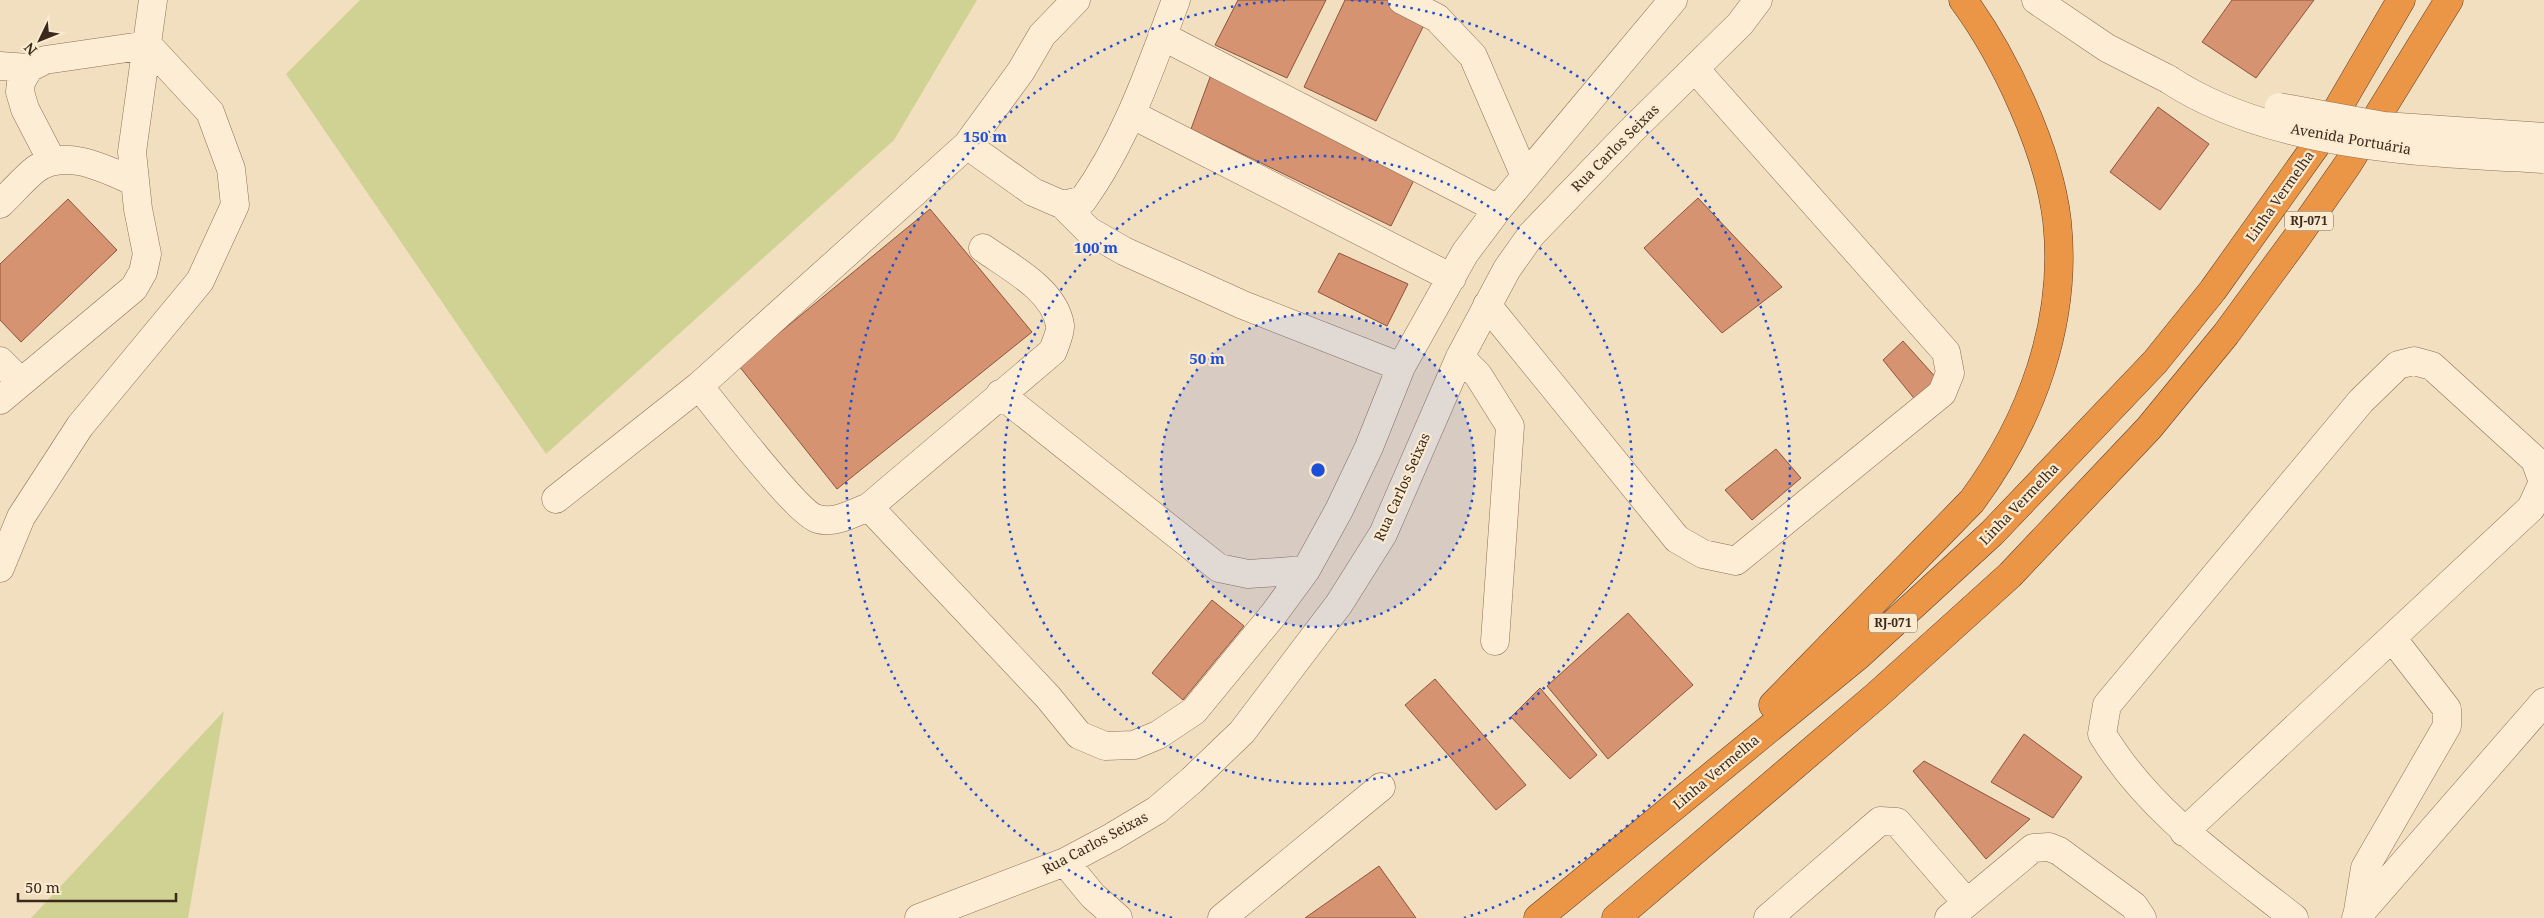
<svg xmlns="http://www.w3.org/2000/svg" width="2544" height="918" viewBox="0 0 2544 918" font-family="'Noto Serif',serif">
<rect width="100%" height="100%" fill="#f2dfc0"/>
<path fill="#cfd293" d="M 360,0 L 977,0 L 894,140 L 546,454 L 286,74 Z
M 224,711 L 188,918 L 31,918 Z"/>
<path fill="#d59372" stroke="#8f5439" d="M 1238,0 L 1326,0 L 1287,78 L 1215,45 Z
M 1345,0 L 1391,0 L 1428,17 L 1376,121 L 1304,87 Z
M 2232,0 L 2314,0 L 2256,78 L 2202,42 Z
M 1212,72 L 1415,178 L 1391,226 L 1191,129 Z
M 2158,107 L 2209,144 L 2160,210 L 2110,172 Z
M 1698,198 L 1782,287 L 1722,333 L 1644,248 Z
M 68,199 L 117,250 L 21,342 L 0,320 L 0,264 Z
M 930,209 L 1032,332 L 837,489 L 739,366 Z
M 1339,253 L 1408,284 L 1387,326 L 1318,292 Z
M 1903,341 L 1939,381 L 1917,402 L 1883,360 Z
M 1776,449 L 1801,478 L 1752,520 L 1725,490 Z
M 1212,600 L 1244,626 L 1183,700 L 1152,673 Z
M 1628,613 L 1693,685 L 1608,759 L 1547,686 Z
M 1435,679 L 1526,785 L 1496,810 L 1405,705 Z
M 1540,688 L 1597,755 L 1570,779 L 1511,717 Z
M 2024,734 L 2082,777 L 2053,818 L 1991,782 Z
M 1924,761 L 2030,819 L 1986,859 L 1913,771 Z
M 1379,866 L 1416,918 L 1305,918 Z"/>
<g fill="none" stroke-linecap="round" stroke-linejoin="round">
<defs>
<path id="minor" d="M 1402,0 L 1437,18 L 1473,56 L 1525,176
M 2036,0 L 2107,48 L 2168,79
M 1162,36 L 1498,209
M 0,66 L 29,68
M 1131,114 L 1452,278
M 967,145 L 1033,192 L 1063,205 L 1083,200 C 1126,140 1150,69 1176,0
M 0,204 C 12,193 23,179 36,169 C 66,147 107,170 135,182
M 1063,205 L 1089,231 L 1124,251 L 1243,305 L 1401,367 L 1465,253 L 1498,209 L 1673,0
M 1487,305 L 1677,539 L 1703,554 L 1736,561 L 1942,393 L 1950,373 L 1946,352 L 1696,70
M 1460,357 L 1478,375 L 1510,426 L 1495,641
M 0,361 L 21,382
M 699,386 C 716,407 799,515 818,519 C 835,524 853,513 869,507 L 1053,351 C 1055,344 1061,332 1060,325 C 1054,289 1009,267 983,248
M 1000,394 L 1219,568 L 1248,574 L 1306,570
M 0,400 L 134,288 L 143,272 L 147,254 L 138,209 L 132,152 L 153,0
M 556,499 L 699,386 L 967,145 L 1021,71 L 1042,35 L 1076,0
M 869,507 L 1048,697 L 1079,735 L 1105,746 L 1134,745 L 1158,735 L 1194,711 L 1273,615 L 1306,570 L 1339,510 L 1369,447 L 1401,367
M 0,568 L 21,517 L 80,426 L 200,281 L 235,205 L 231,169 L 210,112 L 148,45 L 45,60 L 29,68 L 21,82 L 20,92 L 25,109 L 52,161
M 2184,832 L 2531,508 L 2543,482 L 2535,460 L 2432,366 L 2414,361 L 2398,365 L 2361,401 L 2107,705 L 2102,734 C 2148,811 2224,863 2294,918
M 1065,862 L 1093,896 L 1118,918
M 2357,917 L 2365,868 L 2447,726 L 2447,709 L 2392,638
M 919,918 L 1065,862 L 1112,837 L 1157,810 L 1192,780 L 1242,732 L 1339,604 L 1383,534 L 1460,357 L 1507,269 L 1531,235 L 1631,131 L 1740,24 L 1758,0
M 1222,918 L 1381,787
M 1768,918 L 1880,821 L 1897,822 L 1967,903
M 1949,918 L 2033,848 L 2049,847 L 2059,851 L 2134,906 L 2142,918
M 2356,918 L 2544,702"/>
<path id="highway" d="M 1773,705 L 1972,501 C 2031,421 2068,322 2057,221 C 2049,151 2005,57 1963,0
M 1538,918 L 1858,656 L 1992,533 L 2155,362 L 2213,290 L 2317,144 L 2401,0
M 1616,918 L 1877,695 L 2010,575 L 2149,428 L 2226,334 L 2295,240 L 2348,164 L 2449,0"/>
</defs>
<use href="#minor" stroke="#8e6f56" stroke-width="29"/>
<use href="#highway" stroke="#5b3d2b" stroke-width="29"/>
<use href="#minor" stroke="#fcedd4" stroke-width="28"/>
<use href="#highway" stroke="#eb9647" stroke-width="28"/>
<defs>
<path id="minor-bridge" d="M 2168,79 C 2270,147 2425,153 2544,159
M 2279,107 L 2384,126 L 2544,137"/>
</defs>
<use href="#minor-bridge" stroke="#8e6f56" stroke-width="29" stroke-linecap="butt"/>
<use href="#minor-bridge" stroke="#fcedd4" stroke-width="28"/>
</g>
<circle cx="1318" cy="470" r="157" fill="#1d4ed8" fill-opacity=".12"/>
<g fill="none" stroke="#1d4ed8" stroke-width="2.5" stroke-dasharray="2.5 5">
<circle cx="1318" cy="470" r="157"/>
<circle cx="1318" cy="470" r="314"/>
<path d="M1172 918A471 471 0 0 1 1285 0M1351 0A471 471 0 0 1 1464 918"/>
</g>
<g text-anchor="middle" stroke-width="4.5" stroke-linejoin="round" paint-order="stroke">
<g fill="#f9ead0" stroke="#756352" stroke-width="1">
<rect x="2285" y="211.5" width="48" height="19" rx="4"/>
<rect x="1869" y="613.5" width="48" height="19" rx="4"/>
</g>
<g font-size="12" font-weight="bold" fill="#3c291c">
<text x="2309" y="225">RJ-071</text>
<text x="1893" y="627">RJ-071</text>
</g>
<g font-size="14" fill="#3c291c" stroke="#f9ead0">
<text transform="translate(2351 139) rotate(10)" y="5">Avenida Portuária</text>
<text transform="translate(1615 148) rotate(-45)" y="5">Rua Carlos Seixas</text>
<text transform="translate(2280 196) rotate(-55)" y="5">Linha Vermelha</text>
<text transform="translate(1402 487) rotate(-66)" y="5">Rua Carlos Seixas</text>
<text transform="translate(2019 504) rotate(-46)" y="5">Linha Vermelha</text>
<text transform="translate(1716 772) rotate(-40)" y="5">Linha Vermelha</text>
<text transform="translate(1095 843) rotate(-28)" y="5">Rua Carlos Seixas</text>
</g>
</g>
<circle cx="1318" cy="470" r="8" fill="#1d4ed8" stroke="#f9ead0" stroke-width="2.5"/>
<g font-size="15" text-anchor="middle" font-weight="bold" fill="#1d4ed8" stroke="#f9ead0" stroke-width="4.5" stroke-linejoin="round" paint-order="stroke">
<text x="985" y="142">150 m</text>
<text x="1096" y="253">100 m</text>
<text x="1207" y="364">50 m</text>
</g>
<g transform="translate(40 40) rotate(227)" stroke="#f9ead0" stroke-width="4" paint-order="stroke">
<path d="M0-4L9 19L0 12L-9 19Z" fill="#3c291c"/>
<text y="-8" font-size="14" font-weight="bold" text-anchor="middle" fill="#3c291c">N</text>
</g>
<path d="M18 893v8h158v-8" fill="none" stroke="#3c291c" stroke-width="2.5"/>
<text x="25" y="893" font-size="15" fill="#3c291c" stroke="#f9ead0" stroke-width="4" paint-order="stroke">50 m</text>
</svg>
